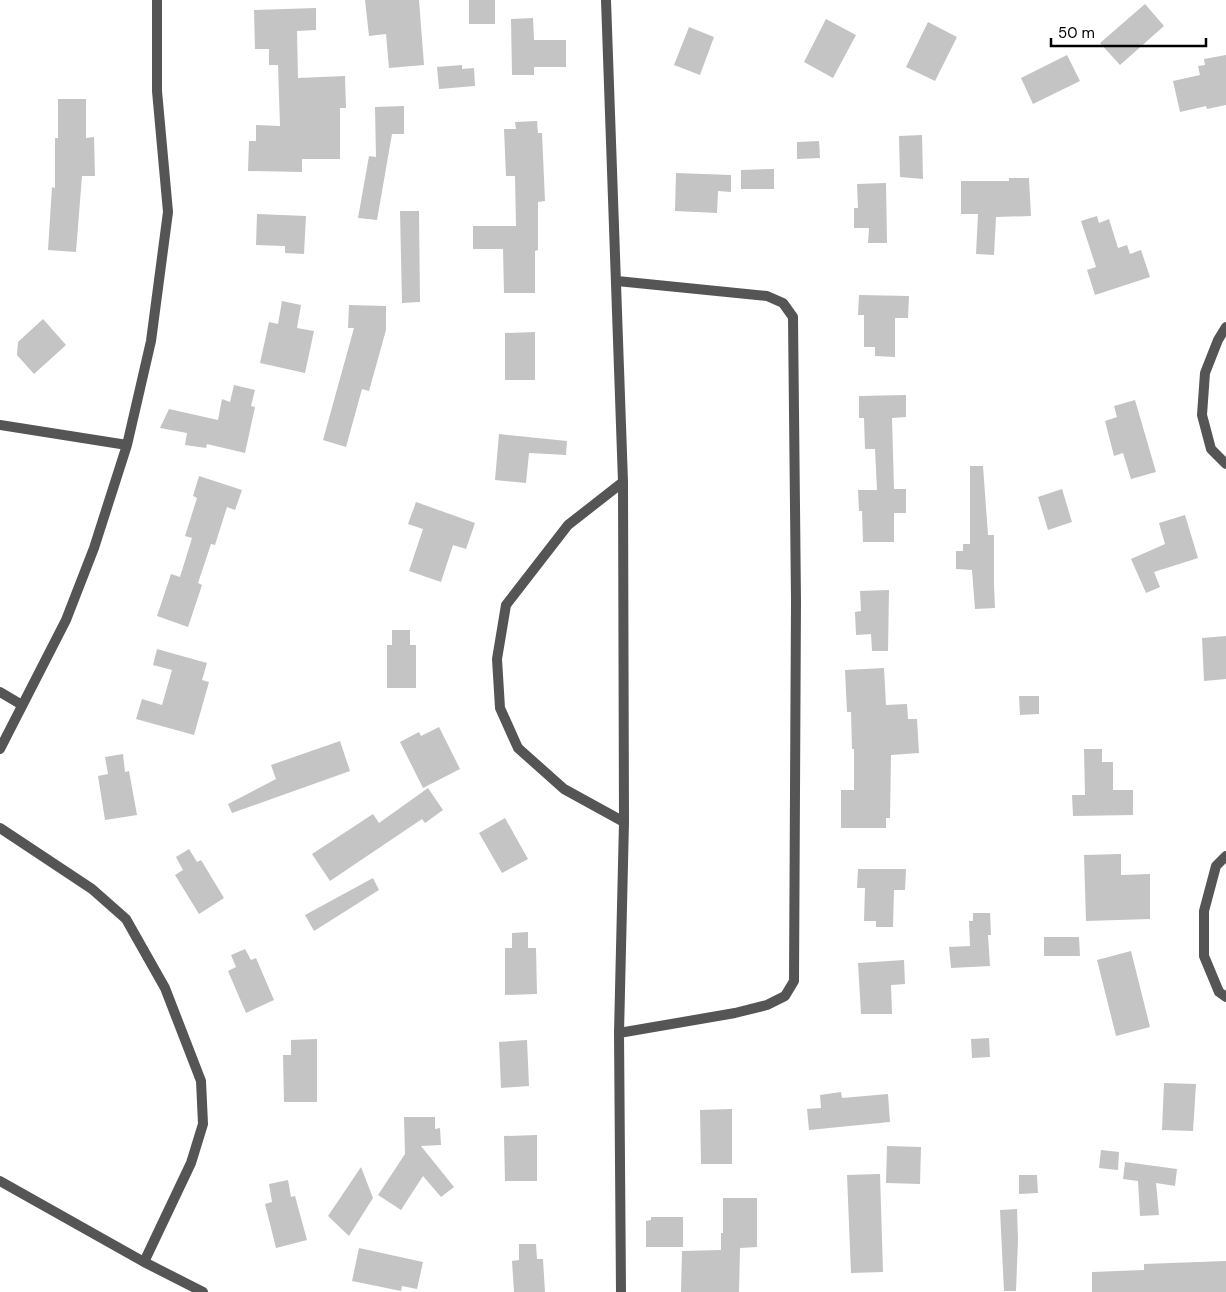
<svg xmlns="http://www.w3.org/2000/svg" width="1226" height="1292" viewBox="0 0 1226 1292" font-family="'DM Sans',sans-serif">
<rect width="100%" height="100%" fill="#fff"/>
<path fill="#c4c4c4" d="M 365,0 L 419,0 L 424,65 L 389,68 L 386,34 L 369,36 Z
M 469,0 L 495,0 L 495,24 L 469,24 Z
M 1145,4 L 1164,26 L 1120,65 L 1100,43 Z
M 316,8 L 316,30 L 297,31 L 298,78 L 345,76 L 346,108 L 340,108 L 340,159 L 302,159 L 302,172 L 248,171 L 249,141 L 256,141 L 256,125 L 280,126 L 278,65 L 269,65 L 269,49 L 255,49 L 254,10 Z
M 533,18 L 534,40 L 566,40 L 566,67 L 534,67 L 534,75 L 512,75 L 511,19 Z
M 826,19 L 856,35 L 833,78 L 804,62 Z
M 928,22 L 957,37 L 935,81 L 906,67 Z
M 689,27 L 714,37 L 700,75 L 674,65 Z
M 1067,55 L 1080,81 L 1033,104 L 1021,78 Z
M 1226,55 L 1226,105 L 1207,109 L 1206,106 L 1180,112 L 1173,81 L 1200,75 L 1198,66 L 1205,65 L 1204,59 Z
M 462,65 L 462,69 L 474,68 L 475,86 L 439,89 L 437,67 Z
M 58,99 L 86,99 L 86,138 L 94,137 L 95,176 L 82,176 L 76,252 L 48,250 L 52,187 L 55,188 L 55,138 L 58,138 Z
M 404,106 L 404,134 L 392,134 L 377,220 L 358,218 L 369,156 L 376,157 L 375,107 Z
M 537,121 L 538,133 L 542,133 L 545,201 L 538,202 L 538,250 L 535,251 L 535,293 L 504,293 L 503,249 L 473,249 L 473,226 L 516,226 L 515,176 L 506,176 L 504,129 L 516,129 L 515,122 Z
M 922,135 L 923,179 L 900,177 L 899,136 Z
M 819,141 L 820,158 L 797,159 L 797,142 Z
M 774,169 L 774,189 L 741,189 L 741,170 Z
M 676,173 L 731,175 L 731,192 L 718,191 L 717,213 L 675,211 Z
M 1009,178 L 1029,178 L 1031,216 L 996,217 L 994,255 L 976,254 L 978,214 L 961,214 L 961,181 L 1009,181 Z
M 886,183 L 887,243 L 868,243 L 869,228 L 854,228 L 854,208 L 858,208 L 857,184 Z
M 400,211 L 419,211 L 420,302 L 402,303 Z
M 257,214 L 306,216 L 304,254 L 285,253 L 285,246 L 256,245 Z
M 1097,216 L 1099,223 L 1109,219 L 1118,248 L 1127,245 L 1130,254 L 1141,250 L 1150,277 L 1095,295 L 1087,270 L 1096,267 L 1081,221 Z
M 859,295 L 909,296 L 908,318 L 895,318 L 895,357 L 875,356 L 875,347 L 864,347 L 864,315 L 858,315 Z
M 282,301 L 301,305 L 297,328 L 314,331 L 305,373 L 260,363 L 269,322 L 278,324 Z
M 349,305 L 386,306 L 386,330 L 369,391 L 362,389 L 346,447 L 323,440 L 354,328 L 348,328 Z
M 43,319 L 66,345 L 34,374 L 17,355 L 18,342 Z
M 535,332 L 535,380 L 505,380 L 505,333 Z
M 234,385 L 255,390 L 251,406 L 255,407 L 245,453 L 207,444 L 206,448 L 185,445 L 187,433 L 160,428 L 169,409 L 218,420 L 222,399 L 230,402 Z
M 906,395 L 906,417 L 892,418 L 894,489 L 906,489 L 906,513 L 894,513 L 894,542 L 863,542 L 862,511 L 859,511 L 858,490 L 877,490 L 875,449 L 865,449 L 864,418 L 859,418 L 859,396 Z
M 1135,400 L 1156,472 L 1131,479 L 1123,453 L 1114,456 L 1105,421 L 1117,417 L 1114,406 Z
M 499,434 L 567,441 L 566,455 L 529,453 L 526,483 L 495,480 Z
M 970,466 L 983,466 L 988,535 L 994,535 L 994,586 L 995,608 L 975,609 L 972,570 L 956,569 L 956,551 L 963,551 L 963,544 L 970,544 Z
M 199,476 L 242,490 L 235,510 L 227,507 L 215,545 L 211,544 L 198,583 L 202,585 L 188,627 L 157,616 L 171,574 L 180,577 L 192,538 L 185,536 L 197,498 L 193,496 Z
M 1062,489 L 1072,522 L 1048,530 L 1038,497 Z
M 416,502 L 475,523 L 466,549 L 453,545 L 441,582 L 409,571 L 423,529 L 408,524 Z
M 1185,515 L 1198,558 L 1154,572 L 1160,587 L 1146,593 L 1131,559 L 1165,544 L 1159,523 Z
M 889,590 L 888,651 L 872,651 L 871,634 L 856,635 L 855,612 L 861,611 L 860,591 Z
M 392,630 L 410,630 L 410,645 L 416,645 L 416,688 L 387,688 L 387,645 L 392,645 Z
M 1226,636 L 1226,679 L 1204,681 L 1202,638 Z
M 157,649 L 207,663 L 202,680 L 209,682 L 194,735 L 136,719 L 142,699 L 162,705 L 172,670 L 153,665 Z
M 884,668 L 886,705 L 907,704 L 908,719 L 917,719 L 919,753 L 891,755 L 890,818 L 886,818 L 886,828 L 841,828 L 841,790 L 854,790 L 854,749 L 852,749 L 851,712 L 847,712 L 845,670 Z
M 1019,696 L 1039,696 L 1039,714 L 1020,715 Z
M 439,727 L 460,769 L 423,788 L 400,742 L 419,732 L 421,736 Z
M 340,741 L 350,771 L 232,813 L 228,804 L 276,779 L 271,765 Z
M 1084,749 L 1102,749 L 1102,762 L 1113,762 L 1113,790 L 1133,790 L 1133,815 L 1073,816 L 1072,795 L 1085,795 Z
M 123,754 L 125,772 L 129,771 L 137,815 L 105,820 L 98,776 L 108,774 L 105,757 Z
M 428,788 L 443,810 L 425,823 L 422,819 L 330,881 L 312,854 L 373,814 L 379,823 Z
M 505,818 L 528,859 L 502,873 L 479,833 Z
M 189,849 L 197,862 L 201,860 L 224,898 L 199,914 L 175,875 L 183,870 L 176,857 Z
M 1121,854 L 1121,875 L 1150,874 L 1150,919 L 1086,921 L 1084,855 Z
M 858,869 L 906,869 L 905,890 L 894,890 L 893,927 L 876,927 L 876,921 L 864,921 L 865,888 L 857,888 Z
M 373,878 L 379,890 L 314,931 L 305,915 Z
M 973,913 L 990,913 L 991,935 L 988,935 L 990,966 L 951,968 L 949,947 L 970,946 L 969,921 L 973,921 Z
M 528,932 L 528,948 L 536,948 L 537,994 L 505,995 L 505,948 L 512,948 L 512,933 Z
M 1044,937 L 1079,937 L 1080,956 L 1044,956 Z
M 245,949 L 251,960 L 256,958 L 274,1000 L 246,1013 L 228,971 L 236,967 L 231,955 Z
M 1131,951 L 1150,1027 L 1116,1036 L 1097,960 Z
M 904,960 L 905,984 L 891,985 L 892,1014 L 861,1014 L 858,963 Z
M 989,1038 L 990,1057 L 972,1058 L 971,1039 Z
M 317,1039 L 317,1102 L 284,1102 L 283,1055 L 291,1055 L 291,1040 Z
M 527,1040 L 529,1086 L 501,1088 L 499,1042 Z
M 1164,1083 L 1196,1084 L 1193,1131 L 1162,1130 Z
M 841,1092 L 842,1098 L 888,1094 L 890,1122 L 809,1130 L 807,1109 L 821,1108 L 820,1095 Z
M 732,1109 L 732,1164 L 701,1164 L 700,1110 Z
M 404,1117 L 435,1117 L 435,1129 L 440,1128 L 441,1145 L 421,1146 L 454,1187 L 441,1197 L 423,1176 L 401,1210 L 378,1195 L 405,1154 Z
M 537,1135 L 537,1181 L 505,1181 L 504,1136 Z
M 887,1146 L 921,1147 L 920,1184 L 886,1183 Z
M 1101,1150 L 1119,1152 L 1118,1170 L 1099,1168 Z
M 1125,1162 L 1177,1169 L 1175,1186 L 1156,1183 L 1159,1215 L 1140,1216 L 1138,1181 L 1123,1179 Z
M 361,1167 L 373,1198 L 349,1236 L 328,1216 Z
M 880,1174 L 883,1272 L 851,1273 L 847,1175 Z
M 1019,1175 L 1037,1175 L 1038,1193 L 1019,1194 Z
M 288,1180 L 291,1197 L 295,1196 L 307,1240 L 276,1248 L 265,1204 L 272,1202 L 269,1184 Z
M 723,1198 L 757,1198 L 757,1247 L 740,1248 L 739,1292 L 681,1292 L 682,1251 L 721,1250 L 721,1233 L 723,1233 Z
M 1017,1209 L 1018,1240 L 1016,1291 L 1004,1291 L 1000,1210 Z
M 651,1217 L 683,1217 L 683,1247 L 646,1247 L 646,1221 L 651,1220 Z
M 519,1244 L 536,1244 L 537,1259 L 543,1259 L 545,1292 L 514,1292 L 512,1261 L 519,1260 Z
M 359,1248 L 423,1262 L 417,1289 L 402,1286 L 401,1291 L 352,1281 Z
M 1226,1261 L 1226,1292 L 1092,1292 L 1092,1272 L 1144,1270 L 1144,1264 Z"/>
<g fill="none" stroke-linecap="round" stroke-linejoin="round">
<path stroke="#555" stroke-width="10" d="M 606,0 L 623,482 L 624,822 L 619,1033 L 621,1292
M 617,281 L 767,296 L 783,303 L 793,317 L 796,601 L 794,981 L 785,996 L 767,1005 L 735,1013 L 619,1033
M 1226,327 L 1218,340 L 1205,373 L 1202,415 L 1211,449 L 1226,464
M 0,425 L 127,445
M 623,482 L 568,525 L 506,605 L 497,659 L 500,708 L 518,748 L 564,789 L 624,822
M 0,692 L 22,705
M 0,749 L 66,620 L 94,548 L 127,445 L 151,341 L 168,212 L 157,91 L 157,0
M 0,828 L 92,889 L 126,919 L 165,988 L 201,1081 L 203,1124 L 191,1163 L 144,1262
M 1226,856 L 1216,866 L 1204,911 L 1204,956 L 1219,992 L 1226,997
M 0,1181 L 144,1262 L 203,1292"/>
</g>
<path d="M1051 38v8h155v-8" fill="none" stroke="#000000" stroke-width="2.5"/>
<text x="1058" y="38" font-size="15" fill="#000000" stroke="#ffffff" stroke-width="4" paint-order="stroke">50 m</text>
</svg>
